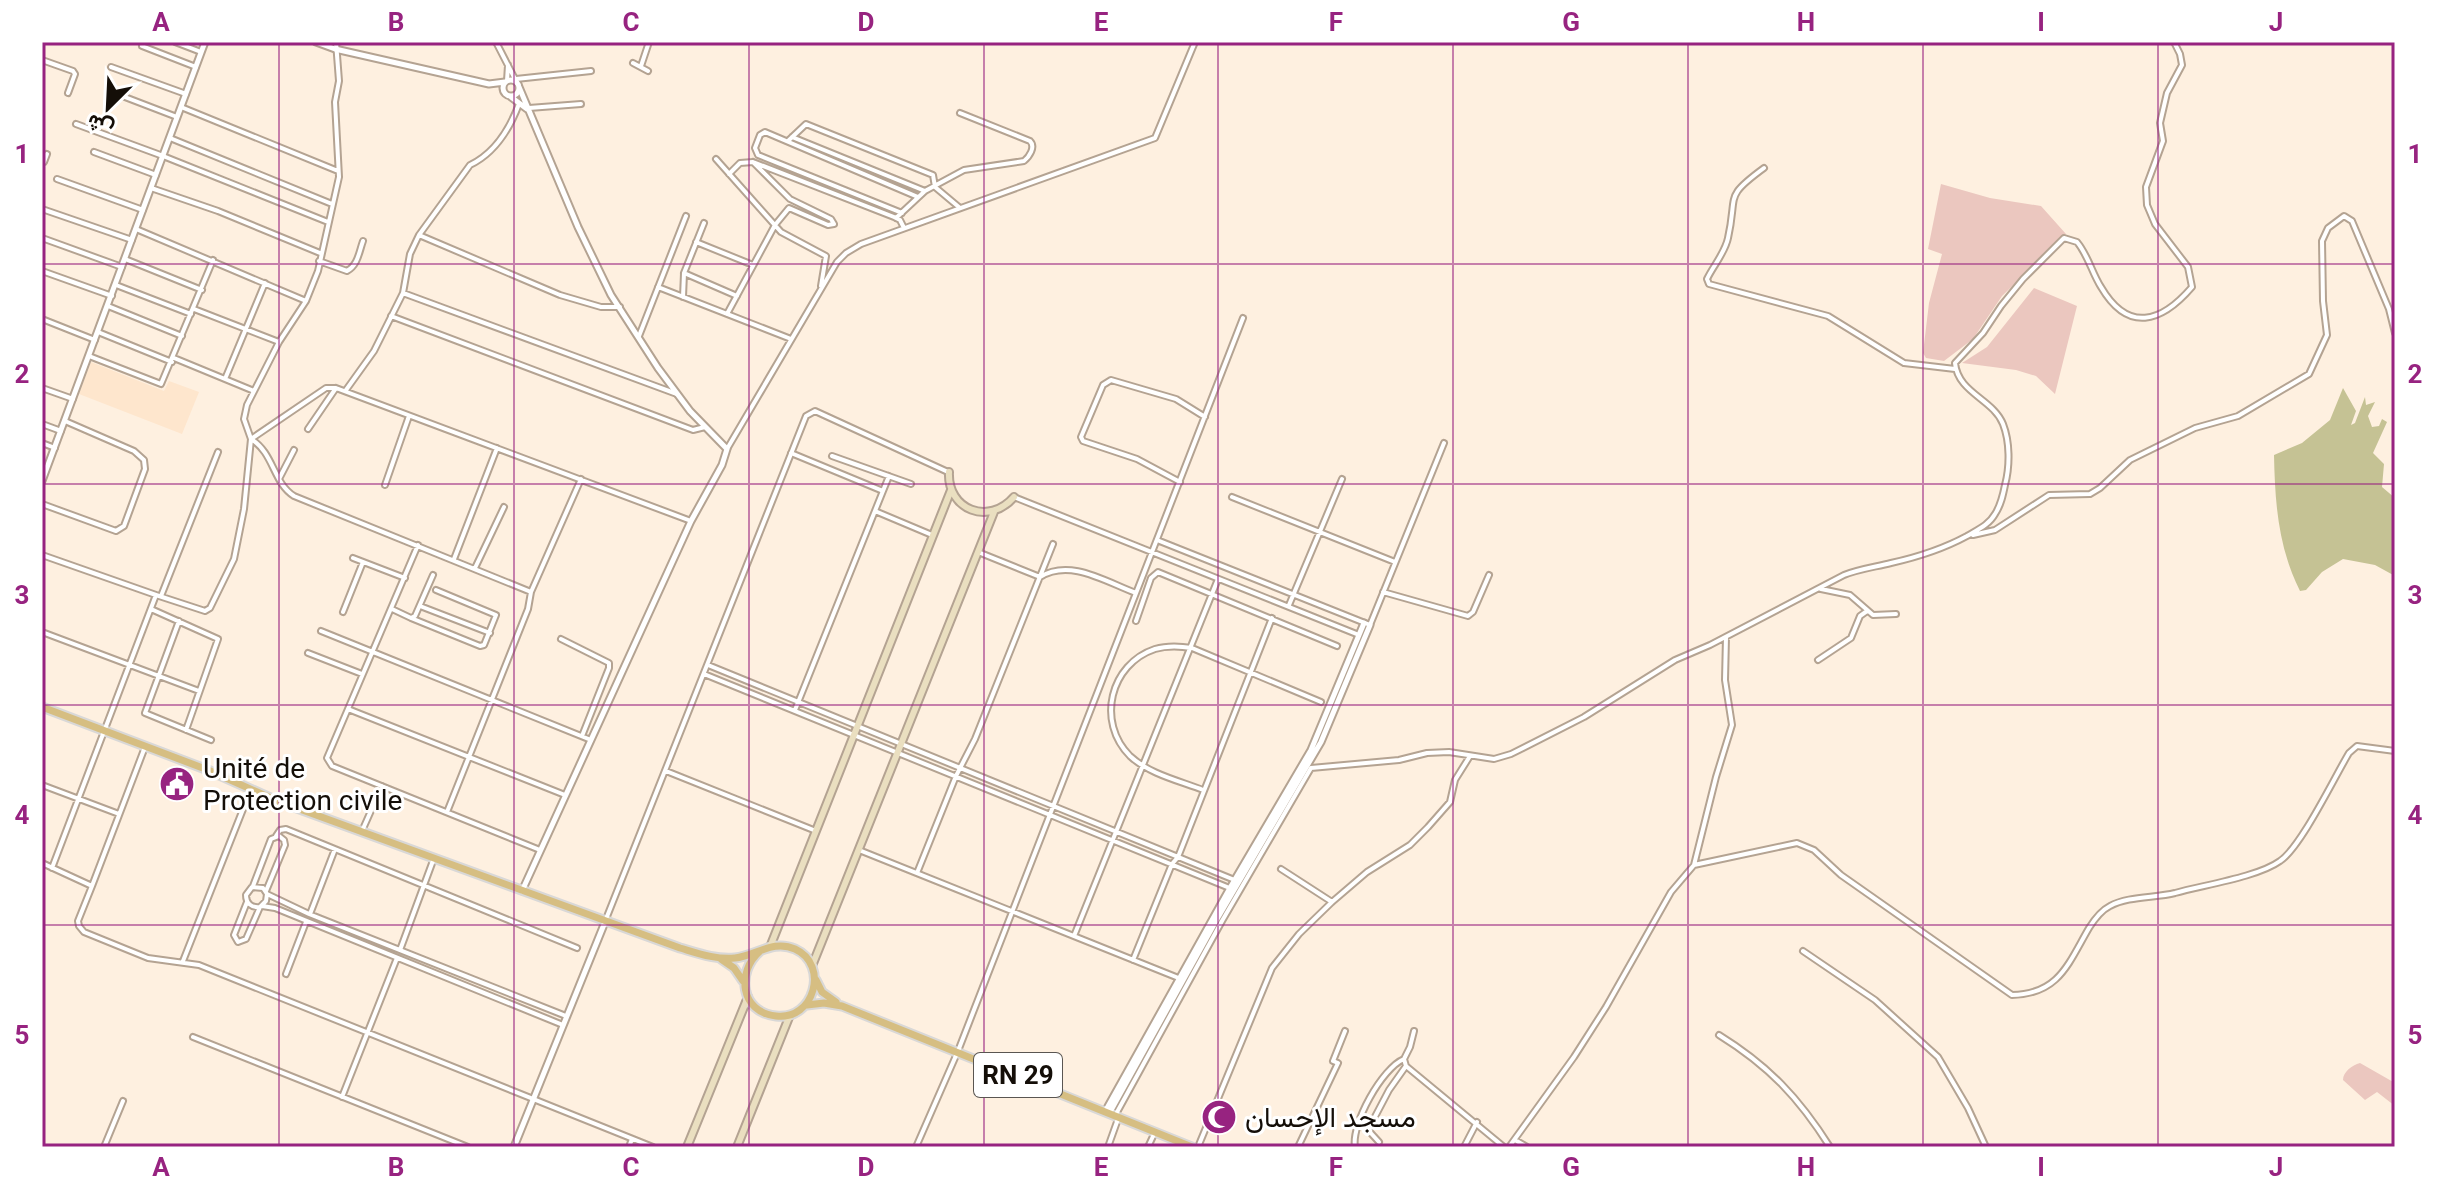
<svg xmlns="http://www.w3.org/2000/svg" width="2437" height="1189" viewBox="0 0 2437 1189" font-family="Roboto,Vazirmatn,sans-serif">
<rect width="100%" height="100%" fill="#fef0e0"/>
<path fill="#fee6cd" d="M 91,362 L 164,391 L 169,381 L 199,392 L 182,434 L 79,394 Z"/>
<path fill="#ebc7bf" d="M 1941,184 L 1990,198 L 2041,206 L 2066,234 L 2002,296 L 1973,339 L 1944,361 L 1926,358 L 1923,353 L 1929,303 L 1942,254 L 1928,249 Z
M 2034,288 L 2077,306 L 2055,394 L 2036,376 L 2016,370 L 1962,363 L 1987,347 Z
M 2360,1063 L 2395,1083 L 2395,1106 L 2377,1092 L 2365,1100 L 2343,1080 C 2343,1072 2352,1065 2360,1063 Z"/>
<path fill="#c5c294" d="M 2343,388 L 2356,411 L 2351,425 L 2355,423 L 2365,397 L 2366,405 L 2375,402 L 2368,416 L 2372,427 L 2379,426 L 2382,419 L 2387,422 L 2373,453 L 2384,464 L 2382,487 L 2395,498 L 2395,576 L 2375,565 L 2343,559 L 2322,572 L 2306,590 L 2300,591 C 2278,547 2275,503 2274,455 L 2302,443 L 2330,420 Z"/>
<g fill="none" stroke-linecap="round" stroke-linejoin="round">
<defs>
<path id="minor" d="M 175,42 L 201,52
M 496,42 L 517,83
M 142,46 L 196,67
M 42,60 L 73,71 L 75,74 L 68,93
M 633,63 L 648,71
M 641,66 L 649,42
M 111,67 L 186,94
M 516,79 L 591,71
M 507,81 L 508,65
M 117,94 L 177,117
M 181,107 L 338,171
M 529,108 L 581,104
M 76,124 L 163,156 L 328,222
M 792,137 L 925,191
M 170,138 L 332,204
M 788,141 L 806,124 L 933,175 L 935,187 L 960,208
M 94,152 L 156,175
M 716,159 L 781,232 L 826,256 L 821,286
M 42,162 L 44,162 L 47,154
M 1764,168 C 1723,198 1738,194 1728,238 C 1725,253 1713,266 1707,279 L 1709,284 L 1828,316 L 1904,363 L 1955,369
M 729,174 L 740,163 L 753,162 L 894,217 L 900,220 L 904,228
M 57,179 L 143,210
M 151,188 L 218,211 L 320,253
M 42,209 L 132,240
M 902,213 L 758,155 L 755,148 L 760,135 L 765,132 L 918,197
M 896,218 L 925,191 L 964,170 L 1024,161 C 1029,157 1036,147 1030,141 L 960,113
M 136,229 L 306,301 L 318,271 L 339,177 L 335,102 L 339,81 L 336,42
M 419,235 L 560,295 L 601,307 L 620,307
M 42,238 L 122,267
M 696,242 L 753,265
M 125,259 L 202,290
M 319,261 L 347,271 C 358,265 359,252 363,241
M 42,271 L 112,296
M 684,273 L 737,296
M 116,285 L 191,314
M 658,287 L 791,339
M 403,293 L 677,394
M 683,297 L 684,273 L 704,223
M 108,306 L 182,336
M 194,309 L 279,342
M 727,314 L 775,225 L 789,208 L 828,225 L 834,224 L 831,219 L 790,199 L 753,162
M 391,316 L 693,430 L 705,427
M 42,319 L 95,340
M 98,332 L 172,362
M 639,336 L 686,216
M 89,356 L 161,384 L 213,260
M 174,358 L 254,391
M 225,379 L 265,283
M 42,388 L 73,399
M 346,390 L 374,351 L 403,293 L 410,254 L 419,235 L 470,165 C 495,153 510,128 519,104
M 42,424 L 61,431
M 308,429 L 336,388
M 42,443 L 55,448
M 727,449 L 837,262 L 846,253 L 861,244 L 1155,138 L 1195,42
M 791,453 L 883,491
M 832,456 L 911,484
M 279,479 L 294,450
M 1180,482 L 1137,459 L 1083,441 L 1081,437 L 1103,385 L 1111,380 L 1176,399 L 1205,417
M 385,485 L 409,416
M 1014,497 L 1359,635
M 1232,497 L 1395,562
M 42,504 L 116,531 L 124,526 L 145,469 L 144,460 L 134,451 L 65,421
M 875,511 L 932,535
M 1973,535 L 1995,530 L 2049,495 L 2090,494 L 2100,488 L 2130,460 L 2195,428 L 2238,416 L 2309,374 L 2327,335 L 2323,301 L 2322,241 L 2328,228 L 2344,216 L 2352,221 L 2389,309 L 2395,333
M 1157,540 L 1370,625 L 1444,443
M 418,545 L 327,758 L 332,766 L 540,850
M 978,552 L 1040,577 C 1070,558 1106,582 1136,593
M 42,555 L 156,595 L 52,868
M 353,558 L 405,578
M 454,559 L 497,448
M 475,568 L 504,507
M 1821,589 L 1850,595 L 1873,615 L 1896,614
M 531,592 L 294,496 C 273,483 274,453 251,439 L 326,388 L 336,388 L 691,521
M 1383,592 L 1468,616 L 1473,612 L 1489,575
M 156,595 L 205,611 L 210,608 L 234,559 L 244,509 L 251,439 L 244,419 L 247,405 L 279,342 L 306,301
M 161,596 L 218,452
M 1289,605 L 1342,479
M 420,606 L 490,633
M 151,609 L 218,639 L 186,730
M 392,609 L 411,618 L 415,616 L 433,575
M 343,612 L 363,562
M 411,618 L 480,646 L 484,645 L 496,615 L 436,590
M 179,621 L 145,713 L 211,740
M 1136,621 L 1151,578 L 1158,572 L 1337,646
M 321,631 L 591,740
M 42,632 L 199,691
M 561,639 L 609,663 L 609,668 L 582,736
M 308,653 L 362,674
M 1818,660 L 1851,638 L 1860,616 L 1867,611
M 708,665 L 1237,881
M 704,674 L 1232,889
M 348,709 L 565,795
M 795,710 L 889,476
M 666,771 L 816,831
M 42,785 L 119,814
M 1203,790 C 1180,781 1149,774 1130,756 C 1096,722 1110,664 1155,649 C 1168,645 1180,646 1192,648 L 1321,702
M 447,812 L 528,609 L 531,592 L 581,479
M 362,831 L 382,786
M 276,836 L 280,830 L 286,829 L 577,948
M 859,850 L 1181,979
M 42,863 L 92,886 L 78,921 L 79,926 L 84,932 L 148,958 L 199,965 L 653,1147
M 1694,865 L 1716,777 L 1732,725 L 1725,680 L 1726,637
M 1281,869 L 1332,902
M 917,873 L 956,776 L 975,739 L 1053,544
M 92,886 L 145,747
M 253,886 L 271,839 L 279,836 L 284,840 L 285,845 L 266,891
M 267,894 L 309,914 L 566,1016
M 247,902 L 234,935 L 238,942 L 246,939 L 260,907 L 266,901 L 267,894 L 263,888 L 252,887 L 246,895 C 246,903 251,908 260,907
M 262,906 L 275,908 L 563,1025
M 310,914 L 335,849
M 606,919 L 806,416 L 815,411 L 948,472
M 1074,936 L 1218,579
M 400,950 L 434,858
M 1803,951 L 1875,1000 L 1938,1057 L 1968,1108 L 1986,1147
M 1133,960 L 1172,864 L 1178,857 L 1272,618
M 183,961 L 251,789
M 286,974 L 306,922
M 1414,1031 L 1410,1047 L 1404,1059 L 1406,1066 L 1504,1147
M 1719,1035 C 1769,1066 1799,1098 1830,1147
M 193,1037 L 468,1147
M 342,1097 L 397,958
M 1116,1114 L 1222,921 L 1311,768 L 1399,760 L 1427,753 L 1449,752 L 1494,759 L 1511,754 L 1584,717 L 1675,660 L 1710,645 L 1844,575 C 1859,569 1875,567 1891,563 C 1918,557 1943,549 1967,536 C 1977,530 1989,525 1995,514 C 2001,505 2003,495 2005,485 C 2010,466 2010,442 2003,424 C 1993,399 1958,393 1955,363 L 1983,333 L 2001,306 L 2023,279 L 2064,238 L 2077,242 C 2088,255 2092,273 2101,287 C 2128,333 2161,323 2192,287 L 2188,267 L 2155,224 L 2147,205 L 2146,187 L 2163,141 L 2160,123 L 2167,93 L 2182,65 L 2180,54 L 2174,42
M 1515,1140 L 1527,1147
M 1379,1142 L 1368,1130 L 1389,1090 L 1406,1066
M 104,1147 L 123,1101
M 629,1147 L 632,1139
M 916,1147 L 958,1051 L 1243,318
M 1108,1147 L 1118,1119
M 1148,1147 L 1155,1132
M 1198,1147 L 1272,968 L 1299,934 L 1332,902 L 1367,872 L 1410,845 L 1428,827 L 1450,802 L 1455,780 L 1470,756
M 1298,1147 L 1338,1063 L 1333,1061 L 1345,1031
M 1355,1147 C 1351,1124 1382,1068 1404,1059
M 1464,1147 L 1477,1122
M 1509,1147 L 1574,1057 L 1606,1007 L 1671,892 L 1694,865 L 1797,843 L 1814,850 L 1841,875 L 2012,995 C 2059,994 2068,964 2089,928 C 2094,920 2100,911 2110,906 C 2128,896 2155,898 2175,893 C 2203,885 2258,877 2280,861 C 2301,847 2334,778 2349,753 L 2357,746 L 2395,751"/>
<path id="tertiary" d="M 316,42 L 335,49 L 489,84 L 505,82
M503 88a8 8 0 1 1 16 0a8 8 0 1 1-16 0Z
M 519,87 L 578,227 L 611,295 L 658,368 L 690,411 L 727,449 L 722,465 L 691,521 L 522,891
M 511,97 L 527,109
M 42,481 L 205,42
M 1106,1110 L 1230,888 L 1311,750 L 1364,623
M 1110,1112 L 1217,919 L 1321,742 L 1370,625
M 514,1147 L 605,922"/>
<path id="secondary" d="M 949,472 C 947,510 989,526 1014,497
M 770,947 L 951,490
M 812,966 L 994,512
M 687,1147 L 748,997
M 737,1147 L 790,1015"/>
<path id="primary" d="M 42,707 L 208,770 L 275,800 L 680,948 C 697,953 716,960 735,958 C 756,956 773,939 795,949 C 830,965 814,1021 776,1016 C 740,1012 736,972 760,951
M 721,959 L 734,968 L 743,981
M 816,980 L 822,992 L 836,1002
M 807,1005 L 824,1003 L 842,1006 L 1192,1147"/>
</defs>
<use href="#minor" stroke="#b4a392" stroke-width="8"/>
<use href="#tertiary" stroke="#b4a392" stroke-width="9"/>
<use href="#secondary" stroke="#b4a392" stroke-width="10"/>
<use href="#primary" stroke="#d9d8d7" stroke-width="11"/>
<use href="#minor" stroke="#fff" stroke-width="4"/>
<use href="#tertiary" stroke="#fff" stroke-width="5"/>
<use href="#secondary" stroke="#eadfc0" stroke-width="6"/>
<use href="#primary" stroke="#d6be82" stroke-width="7"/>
</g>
<path fill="none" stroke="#972380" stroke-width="2" stroke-opacity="0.55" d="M 279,42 L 279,1147M 514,42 L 514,1147M 749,42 L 749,1147M 984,42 L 984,1147M 1218,42 L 1218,1147M 1453,42 L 1453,1147M 1688,42 L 1688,1147M 1923,42 L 1923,1147M 2158,42 L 2158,1147M 42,264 L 2395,264M 42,484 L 2395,484M 42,705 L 2395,705M 42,925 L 2395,925"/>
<defs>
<symbol id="civic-disc" viewBox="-11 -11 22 22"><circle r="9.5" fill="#972380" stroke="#fff"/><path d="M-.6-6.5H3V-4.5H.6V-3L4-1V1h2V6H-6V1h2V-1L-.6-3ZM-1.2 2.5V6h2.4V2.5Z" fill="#fff"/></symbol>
<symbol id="mosque-disc" viewBox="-11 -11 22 22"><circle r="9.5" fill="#972380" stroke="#fff"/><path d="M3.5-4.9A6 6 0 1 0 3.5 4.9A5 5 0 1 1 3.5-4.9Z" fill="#fff"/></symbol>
</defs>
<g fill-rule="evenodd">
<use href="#civic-disc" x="157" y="764" width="40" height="40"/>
<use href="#mosque-disc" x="1199" y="1097" width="40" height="40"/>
</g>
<g text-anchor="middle" stroke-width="6" stroke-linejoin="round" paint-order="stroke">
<rect fill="#fff" stroke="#5a5652" stroke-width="2" x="974" y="1053" width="88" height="44" rx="6"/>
<g font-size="26" font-weight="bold" fill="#140e08">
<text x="1018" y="1084">RN 29</text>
</g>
<g font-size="28" fill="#140e08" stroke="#fff" text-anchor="start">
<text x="203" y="778">Unité de<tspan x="203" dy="32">Protection civile</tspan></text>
<text x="1245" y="1127">مسجد الإحسان</text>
</g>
</g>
<rect width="2437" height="1189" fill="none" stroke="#ffffff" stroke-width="88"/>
<g transform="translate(108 108) rotate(204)" stroke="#ffffff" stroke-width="6" paint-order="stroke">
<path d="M0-6L14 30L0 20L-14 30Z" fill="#140e08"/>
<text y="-12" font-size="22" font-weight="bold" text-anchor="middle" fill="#140e08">ش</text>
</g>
<rect x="44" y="44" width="2349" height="1101" fill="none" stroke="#972380" stroke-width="3"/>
<g font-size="26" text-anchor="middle" font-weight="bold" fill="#972380">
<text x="161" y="31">A</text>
<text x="396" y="31">B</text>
<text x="631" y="31">C</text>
<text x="866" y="31">D</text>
<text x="1101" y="31">E</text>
<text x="1336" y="31">F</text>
<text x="1571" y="31">G</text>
<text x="1806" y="31">H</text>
<text x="2041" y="31">I</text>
<text x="2276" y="31">J</text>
<text x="22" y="163">1</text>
<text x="2415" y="163">1</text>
<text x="22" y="383">2</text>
<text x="2415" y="383">2</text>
<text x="22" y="604">3</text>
<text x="2415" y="604">3</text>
<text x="22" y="824">4</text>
<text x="2415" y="824">4</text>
<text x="22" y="1044">5</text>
<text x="2415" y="1044">5</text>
<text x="161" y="1176">A</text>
<text x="396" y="1176">B</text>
<text x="631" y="1176">C</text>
<text x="866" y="1176">D</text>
<text x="1101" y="1176">E</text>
<text x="1336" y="1176">F</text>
<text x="1571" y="1176">G</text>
<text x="1806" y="1176">H</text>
<text x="2041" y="1176">I</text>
<text x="2276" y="1176">J</text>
</g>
</svg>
